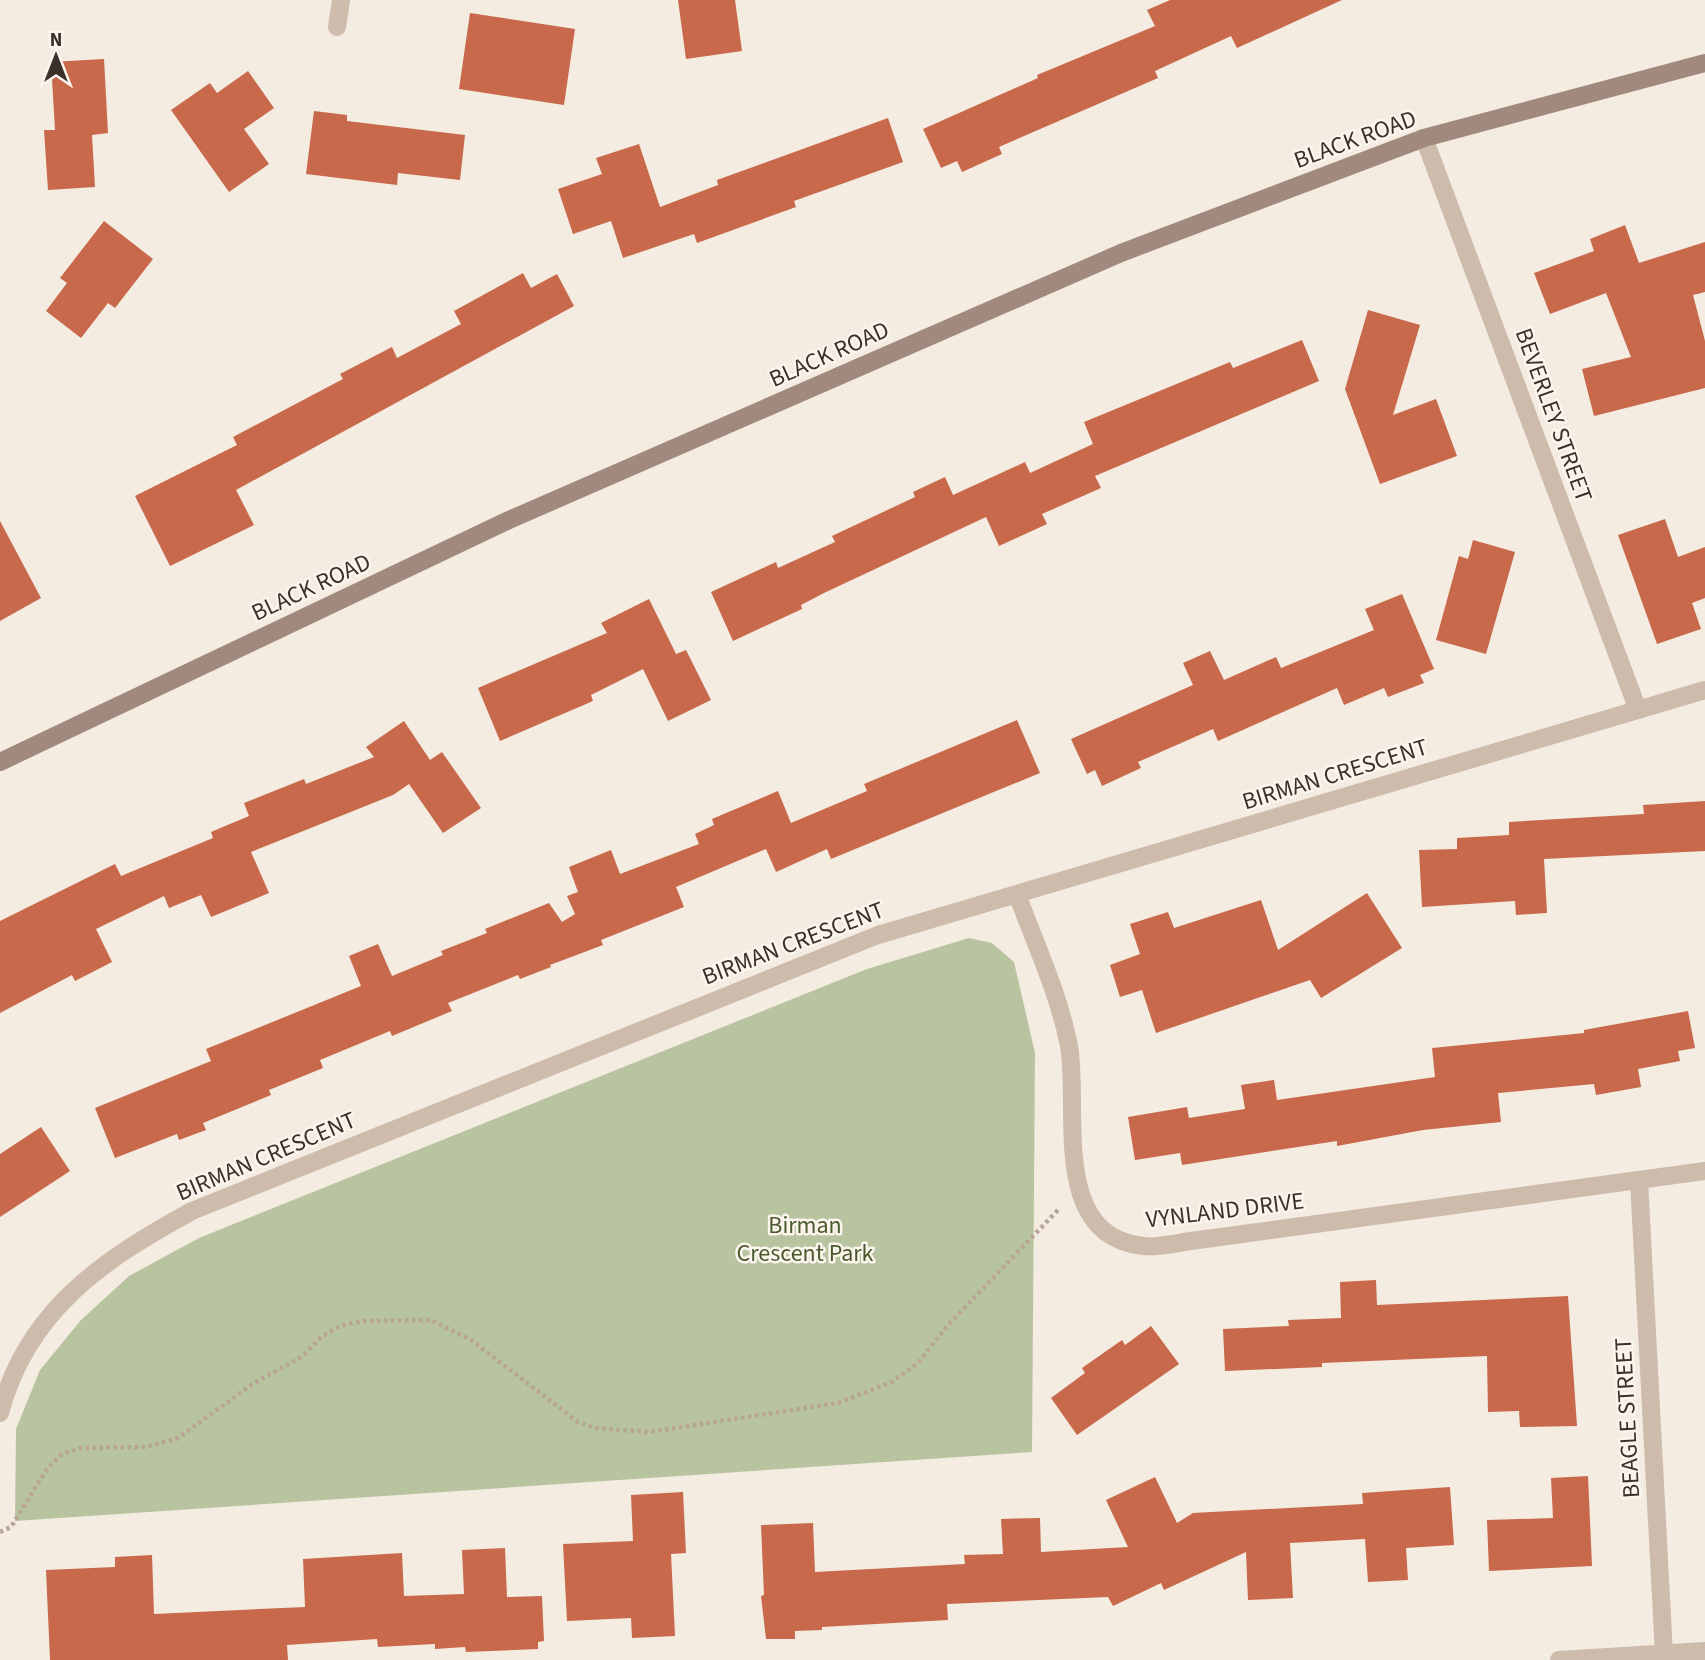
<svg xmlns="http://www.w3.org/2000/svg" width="1705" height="1660" viewBox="0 0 1705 1660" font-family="'Source Sans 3',sans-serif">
<rect width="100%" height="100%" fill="#f4ebe1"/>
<path fill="#b8c4a0" d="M 969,938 L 992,943 L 1014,962 L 1035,1053 L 1032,1452 L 15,1521 L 16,1429 L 40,1370 L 81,1320 L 129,1276 L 199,1238 L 867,969 Z"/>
<path fill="#c8694b" d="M 678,0 L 735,0 L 742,51 L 686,59 Z
M 1170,0 L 1342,0 L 1237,48 L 1231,36 L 1155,71 L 1158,78 L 999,147 L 1002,154 L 962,172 L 957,161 L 941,168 L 923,129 L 1038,78 L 1037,75 L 1155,26 L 1147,10 Z
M 470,13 L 575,29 L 564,105 L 459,89 Z
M 104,59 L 108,133 L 92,135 L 95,187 L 48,190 L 44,130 L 55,130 L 51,62 Z
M 248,71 L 274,108 L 244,129 L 269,164 L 229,192 L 171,110 L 210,83 L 217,93 Z
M 314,111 L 347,115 L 347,121 L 465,135 L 460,180 L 398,173 L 397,185 L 306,174 Z
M 888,118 L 903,162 L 794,201 L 796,207 L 697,243 L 694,234 L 623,258 L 611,221 L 573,234 L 558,189 L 602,174 L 596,158 L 639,144 L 660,207 L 718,185 L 717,180 Z
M 104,221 L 153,259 L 115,308 L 108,303 L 81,338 L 46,311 L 67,283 L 60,278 Z
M 1625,225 L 1639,263 L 1705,242 L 1705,292 L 1693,295 L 1705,341 L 1705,388 L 1594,416 L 1582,369 L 1631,357 L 1606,293 L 1550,314 L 1534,273 L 1594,251 L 1590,239 Z
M 523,273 L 531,288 L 557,274 L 574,306 L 236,490 L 254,525 L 170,566 L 135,496 L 237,445 L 233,437 L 343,379 L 340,374 L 392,347 L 397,358 L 461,324 L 454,311 Z
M 1368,310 L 1420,325 L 1393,415 L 1436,399 L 1457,456 L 1380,484 L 1345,389 Z
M 1302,340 L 1319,381 L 1095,476 L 1101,488 L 1042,514 L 1047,524 L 999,546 L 986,517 L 824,593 L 801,605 L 802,609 L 733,641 L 711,592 L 776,562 L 778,568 L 835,542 L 832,536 L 915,497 L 913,492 L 945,477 L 953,495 L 1025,462 L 1030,473 L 1093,444 L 1084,422 L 1230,362 L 1233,368 Z
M 1665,519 L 1678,557 L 1705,547 L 1705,598 L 1692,603 L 1701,629 L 1657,644 L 1618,535 Z
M 0,521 L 41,598 L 0,621 Z
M 1473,540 L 1515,552 L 1486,654 L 1436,640 L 1459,556 L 1468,559 Z
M 1402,594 L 1434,669 L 1420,675 L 1424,683 L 1388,697 L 1384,688 L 1344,705 L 1337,688 L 1218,741 L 1213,729 L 1138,762 L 1141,768 L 1102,786 L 1095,770 L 1087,774 L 1071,739 L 1193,685 L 1183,663 L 1210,651 L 1224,680 L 1276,657 L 1281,668 L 1374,630 L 1365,609 Z
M 649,599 L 676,654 L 686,650 L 711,700 L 668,721 L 643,669 L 591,695 L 593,701 L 500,741 L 478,688 L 607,633 L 601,623 Z
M 1017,720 L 1040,773 L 831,859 L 827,849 L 776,872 L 766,849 L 676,887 L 684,907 L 601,940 L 603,945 L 550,965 L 551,967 L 520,979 L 518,975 L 448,1003 L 452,1011 L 392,1036 L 390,1031 L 320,1060 L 323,1068 L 269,1090 L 271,1095 L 203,1123 L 206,1130 L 179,1140 L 177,1134 L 115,1158 L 95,1108 L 211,1061 L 206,1049 L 361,986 L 349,956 L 378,944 L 392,976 L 443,955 L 441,951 L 487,933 L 485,929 L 549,903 L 562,922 L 575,914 L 567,896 L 578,892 L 569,867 L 611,850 L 620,874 L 699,844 L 695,834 L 714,825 L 712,819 L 778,791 L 791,823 L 867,791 L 864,784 Z
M 404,721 L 430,760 L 442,752 L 481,808 L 443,833 L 409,784 L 393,795 L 251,852 L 269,893 L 211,917 L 201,895 L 169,908 L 164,896 L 96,929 L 112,962 L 75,981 L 72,975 L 0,1013 L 0,921 L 115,864 L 121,876 L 213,838 L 211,832 L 249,816 L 244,803 L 304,779 L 306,784 L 374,757 L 366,747 Z
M 1705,801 L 1705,851 L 1544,859 L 1547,913 L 1516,915 L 1515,901 L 1422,907 L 1419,850 L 1457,849 L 1457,838 L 1509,835 L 1509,822 L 1644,814 L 1643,805 Z
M 1367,893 L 1402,948 L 1321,998 L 1310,980 L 1156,1033 L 1142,990 L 1120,997 L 1110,965 L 1140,954 L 1130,924 L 1168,912 L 1174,928 L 1261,900 L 1278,950 Z
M 1688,1011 L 1695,1048 L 1678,1051 L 1680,1061 L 1638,1069 L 1641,1087 L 1596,1095 L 1594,1084 L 1498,1093 L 1501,1122 L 1423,1130 L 1337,1146 L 1337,1141 L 1182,1165 L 1180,1153 L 1135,1160 L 1128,1117 L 1187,1107 L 1189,1118 L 1245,1109 L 1241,1085 L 1274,1080 L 1277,1100 L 1435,1077 L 1432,1048 L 1584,1033 L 1584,1030 Z
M 41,1127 L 70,1171 L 0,1217 L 0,1154 Z
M 1376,1280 L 1377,1305 L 1568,1296 L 1577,1426 L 1520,1427 L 1519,1411 L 1488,1412 L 1487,1356 L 1322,1363 L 1322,1367 L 1225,1371 L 1223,1329 L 1289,1326 L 1288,1320 L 1341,1318 L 1340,1282 Z
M 1151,1326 L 1179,1364 L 1077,1435 L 1051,1398 L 1085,1373 L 1082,1368 L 1122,1340 L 1125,1345 Z
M 1588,1476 L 1592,1566 L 1489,1571 L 1487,1520 L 1553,1518 L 1551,1478 Z
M 1155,1477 L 1177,1523 L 1193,1513 L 1363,1504 L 1362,1493 L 1450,1487 L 1454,1545 L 1406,1548 L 1408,1580 L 1368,1582 L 1365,1539 L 1290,1543 L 1293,1598 L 1248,1600 L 1246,1552 L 1164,1590 L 1161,1583 L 1113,1606 L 1108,1597 L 947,1604 L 948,1620 L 822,1627 L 822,1630 L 795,1631 L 795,1639 L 766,1639 L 761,1596 L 764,1595 L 761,1525 L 813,1523 L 815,1572 L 965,1564 L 964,1555 L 1003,1554 L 1001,1519 L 1040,1518 L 1041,1552 L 1128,1547 L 1106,1500 Z
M 683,1492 L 686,1553 L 671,1554 L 675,1636 L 632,1638 L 631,1618 L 567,1621 L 563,1544 L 633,1541 L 631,1495 Z
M 505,1548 L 507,1597 L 542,1596 L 544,1641 L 538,1642 L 538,1649 L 466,1652 L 465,1647 L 435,1649 L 435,1644 L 378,1647 L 377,1639 L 287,1645 L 288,1660 L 50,1660 L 46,1570 L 115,1567 L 115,1557 L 152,1555 L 154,1614 L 305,1607 L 303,1559 L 402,1553 L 404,1596 L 464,1594 L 462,1550 Z"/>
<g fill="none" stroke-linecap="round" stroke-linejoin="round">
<path stroke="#b9a596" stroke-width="4.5" stroke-dasharray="3.5 3.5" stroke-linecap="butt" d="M 0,1532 L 11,1527 L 47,1469 L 62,1454 L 81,1448 L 145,1447 L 178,1438 L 254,1383 L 303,1356 L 321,1337 L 340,1326 L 363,1321 L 431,1320 L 471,1340 L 578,1422 L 596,1428 L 649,1432 L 838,1403 L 892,1382 L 919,1362 L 947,1326 L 1059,1209"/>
<path stroke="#cdbbac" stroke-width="18" d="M 337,27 L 341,0
M 1424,138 L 1638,710
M 1017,894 C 1035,943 1059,994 1069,1046 C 1080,1109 1049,1236 1143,1246 C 1158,1248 1176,1243 1191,1241 L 1705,1171
M 1639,1180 L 1664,1654
M 0,1413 C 27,1310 104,1259 192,1211 L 878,935 L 1705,690
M 1559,1660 L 1705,1651"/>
<path stroke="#a18a7d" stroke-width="18" d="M 0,762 L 509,520 L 1121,253 L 1424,138 L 1705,63"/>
</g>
<g text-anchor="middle" stroke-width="5" stroke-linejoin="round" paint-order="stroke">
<g font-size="24" fill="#3b302b" stroke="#fbf5ee">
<text transform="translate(1355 139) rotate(-20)" y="8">BLACK ROAD</text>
<text transform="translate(829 354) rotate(-24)" y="8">BLACK ROAD</text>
<text transform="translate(1554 415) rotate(70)" y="8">BEVERLEY STREET</text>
<text transform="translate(311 587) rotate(-25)" y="8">BLACK ROAD</text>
<text transform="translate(1335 774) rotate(-17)" y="8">BIRMAN CRESCENT</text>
<text transform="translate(793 943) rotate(-21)" y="8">BIRMAN CRESCENT</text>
<text transform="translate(266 1156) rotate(-23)" y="8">BIRMAN CRESCENT</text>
<text transform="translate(1225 1210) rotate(-7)" y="8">VYNLAND DRIVE</text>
<text transform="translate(1627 1418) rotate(-93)" y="8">BEAGLE STREET</text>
</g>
<g font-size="24" fill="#4a5a2e" stroke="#fbf5ee">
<text x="805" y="1233">Birman<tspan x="805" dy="28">Crescent Park</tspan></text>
</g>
</g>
<g transform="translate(56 56)" stroke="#fbf5ee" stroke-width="5" paint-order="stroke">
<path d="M0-5L12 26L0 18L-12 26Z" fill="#3b302b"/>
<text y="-10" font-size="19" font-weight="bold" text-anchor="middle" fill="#3b302b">N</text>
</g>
</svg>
